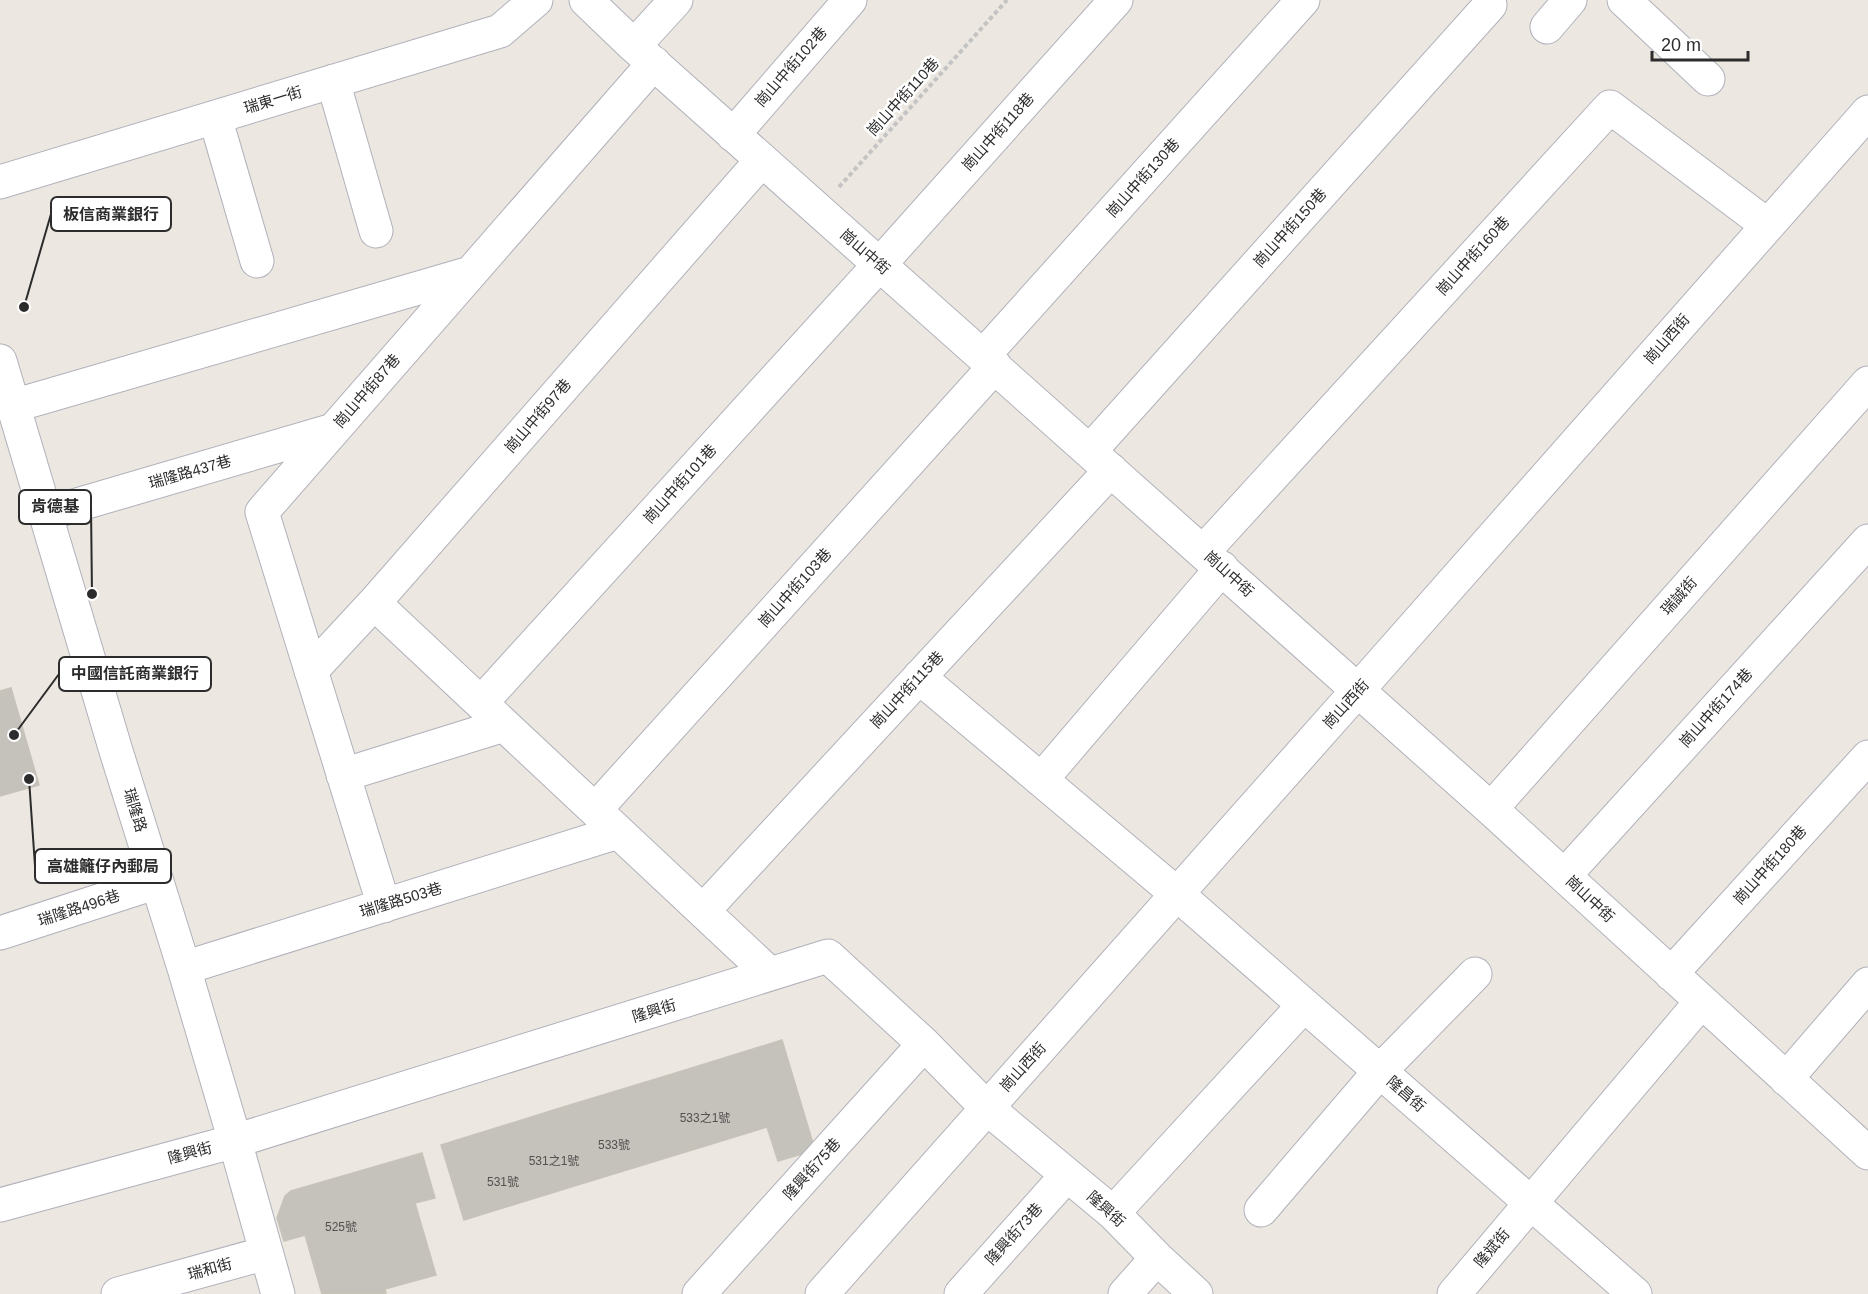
<svg xmlns="http://www.w3.org/2000/svg" width="1868" height="1294" viewBox="0 0 1868 1294" font-family="Arial,'Noto Sans TC',sans-serif">
<rect width="100%" height="100%" fill="#ece7e0"/>
<path fill="#c5c1bb" stroke="#c8c3b9" stroke-width="1.5" d="M 11,688 L 39,785 L 0,796 L 0,691 Z
M 782,1040 L 815,1150 L 778,1161 L 767,1127 L 692,1150 L 669,1075 Z
M 669,1075 L 692,1150 L 584,1183 L 560,1108 Z
M 560,1108 L 584,1183 L 464,1220 L 441,1145 Z
M 422,1153 L 435,1198 L 415,1203 L 436,1275 L 385,1289 L 386,1294 L 322,1294 L 305,1235 L 284,1241 L 277,1218 L 285,1196 L 291,1191 Z"/>
<g fill="none" stroke-linecap="round" stroke-linejoin="round">
<defs>
<path id="minor" d="M 586,0 L 634,46 L 1491,809 L 1868,1153
M 1624,0 L 1708,79
M 1547,27 L 1570,0
M 634,46 L 676,0
M 333,81 L 376,231
M 215,117 L 257,261
M 733,135 L 850,0
M 0,182 L 500,31 L 536,0
M 983,356 L 1303,0
M 0,361 L 116,751 L 184,968 L 235,1141 L 278,1294
M 13,406 L 470,273
M 1090,451 L 1490,5
M 46,514 L 333,430
M 1203,552 L 1610,107 L 1767,225
M 374,603 L 770,974
M 311,671 L 374,603 L 762,160
M 919,677 L 1177,894 L 1635,1294
M 481,703 L 880,264 L 1116,0
M 343,775 L 504,725
M 1041,780 L 1222,568
M 1491,809 L 1868,383
M 595,810 L 995,366
M 1565,875 L 1868,541
M 384,906 L 262,512 L 654,63
M 703,911 L 1111,470
M 0,933 L 157,882
M 184,968 L 618,832
M 1671,974 L 1868,757
M 1786,1079 L 1868,984
M 0,1205 L 235,1141 L 828,956 L 924,1044 L 987,1108 L 1113,1213 L 1157,1258 L 1196,1294
M 1261,1210 L 1380,1071 L 1475,974
M 1113,1213 L 1304,1005
M 118,1294 L 266,1253
M 699,1294 L 924,1044
M 822,1294 L 1358,690 L 1868,112
M 961,1294 L 1067,1175
M 1125,1294 L 1157,1258
M 1454,1294 L 1701,1002"/>
</defs>
<use href="#minor" stroke="#b0b1bb" stroke-width="35"/>
<path stroke="#c4c4c4" stroke-width="4" stroke-dasharray="4.5 3" stroke-linecap="butt" d="M 839,187 L 1007,0"/>
<use href="#minor" stroke="#fff" stroke-width="33"/>
</g>
<g text-anchor="middle" stroke-width="5" stroke-linejoin="round" paint-order="stroke">
<g font-size="12" fill="#525150">
<text x="705" y="1122">533之1號</text>
<text x="614" y="1149">533號</text>
<text x="554" y="1165">531之1號</text>
<text x="503" y="1186">531號</text>
<text x="341" y="1231">525號</text>
</g>
<g font-size="15" fill="#2c2c2c" stroke="#fff">
<text transform="translate(791 67) rotate(-49)" y="5">崗山中街102巷</text>
<text transform="translate(903 97) rotate(-48)" y="5">崗山中街110巷</text>
<text transform="translate(273 100) rotate(-17)" y="5">瑞東一街</text>
<text transform="translate(998 132) rotate(-48)" y="5">崗山中街118巷</text>
<text transform="translate(1143 178) rotate(-48)" y="5">崗山中街130巷</text>
<text transform="translate(1290 228) rotate(-48)" y="5">崗山中街150巷</text>
<text transform="translate(865 252) rotate(41)" y="5">崗山中街</text>
<text transform="translate(1473 256) rotate(-48)" y="5">崗山中街160巷</text>
<text transform="translate(1667 339) rotate(-49)" y="5">崗山西街</text>
<text transform="translate(367 391) rotate(-49)" y="5">崗山中街87巷</text>
<text transform="translate(538 416) rotate(-49)" y="5">崗山中街97巷</text>
<text transform="translate(190 472) rotate(-16)" y="5">瑞隆路437巷</text>
<text transform="translate(680 484) rotate(-48)" y="5">崗山中街101巷</text>
<text transform="translate(1229 574) rotate(42)" y="5">崗山中街</text>
<text transform="translate(795 588) rotate(-48)" y="5">崗山中街103巷</text>
<text transform="translate(1679 596) rotate(-48)" y="5">瑞誠街</text>
<text transform="translate(907 690) rotate(-47)" y="5">崗山中街115巷</text>
<text transform="translate(1346 704) rotate(-48)" y="5">崗山西街</text>
<text transform="translate(1716 708) rotate(-48)" y="5">崗山中街174巷</text>
<text transform="translate(135 810) rotate(73)" y="5">瑞隆路</text>
<text transform="translate(1770 865) rotate(-48)" y="5">崗山中街180巷</text>
<text transform="translate(1590 899) rotate(43)" y="5">崗山中街</text>
<text transform="translate(401 900) rotate(-17)" y="5">瑞隆路503巷</text>
<text transform="translate(79 908) rotate(-18)" y="5">瑞隆路496巷</text>
<text transform="translate(654 1011) rotate(-17)" y="5">隆興街</text>
<text transform="translate(1023 1067) rotate(-48)" y="5">崗山西街</text>
<text transform="translate(1406 1094) rotate(41)" y="5">隆昌街</text>
<text transform="translate(190 1153) rotate(-15)" y="5">隆興街</text>
<text transform="translate(812 1169) rotate(-48)" y="5">隆興街75巷</text>
<text transform="translate(1106 1209) rotate(42)" y="5">隆興街</text>
<text transform="translate(1014 1234) rotate(-48)" y="5">隆興街73巷</text>
<text transform="translate(1492 1248) rotate(-50)" y="5">隆斌街</text>
<text transform="translate(210 1269) rotate(-15)" y="5">瑞和街</text>
</g>
</g>
<path fill="none" stroke="#2c2c2c" stroke-width="2" d="M24 307L51 214M92 594L91 507M14 735L59 674M29 779L35 866"/>
<g fill="#2c2c2c" stroke="#fff" stroke-width="2">
<circle cx="24" cy="307" r="6"/>
<circle cx="92" cy="594" r="6"/>
<circle cx="14" cy="735" r="6"/>
<circle cx="29" cy="779" r="6"/>
</g>
<g fill="#fff" stroke="#2c2c2c" stroke-width="2">
<rect x="51" y="197" width="120" height="34" rx="6"/>
<rect x="19" y="490" width="72" height="34" rx="6"/>
<rect x="59" y="657" width="152" height="34" rx="6"/>
<rect x="35" y="849" width="136" height="34" rx="6"/>
</g>
<g font-size="16" text-anchor="middle" font-weight="bold" fill="#2c2c2c">
<text x="111" y="220">板信商業銀行</text>
<text x="55" y="512">肯德基</text>
<text x="135" y="679">中國信託商業銀行</text>
<text x="103" y="872">高雄籬仔內郵局</text>
</g>
<path d="M1652 51v9h96v-9" fill="none" stroke="#2c2c2c" stroke-width="3"/>
<text x="1661" y="51" font-size="18" fill="#2c2c2c" stroke="#ffffff" stroke-width="4.5" paint-order="stroke">20 m</text>
</svg>
